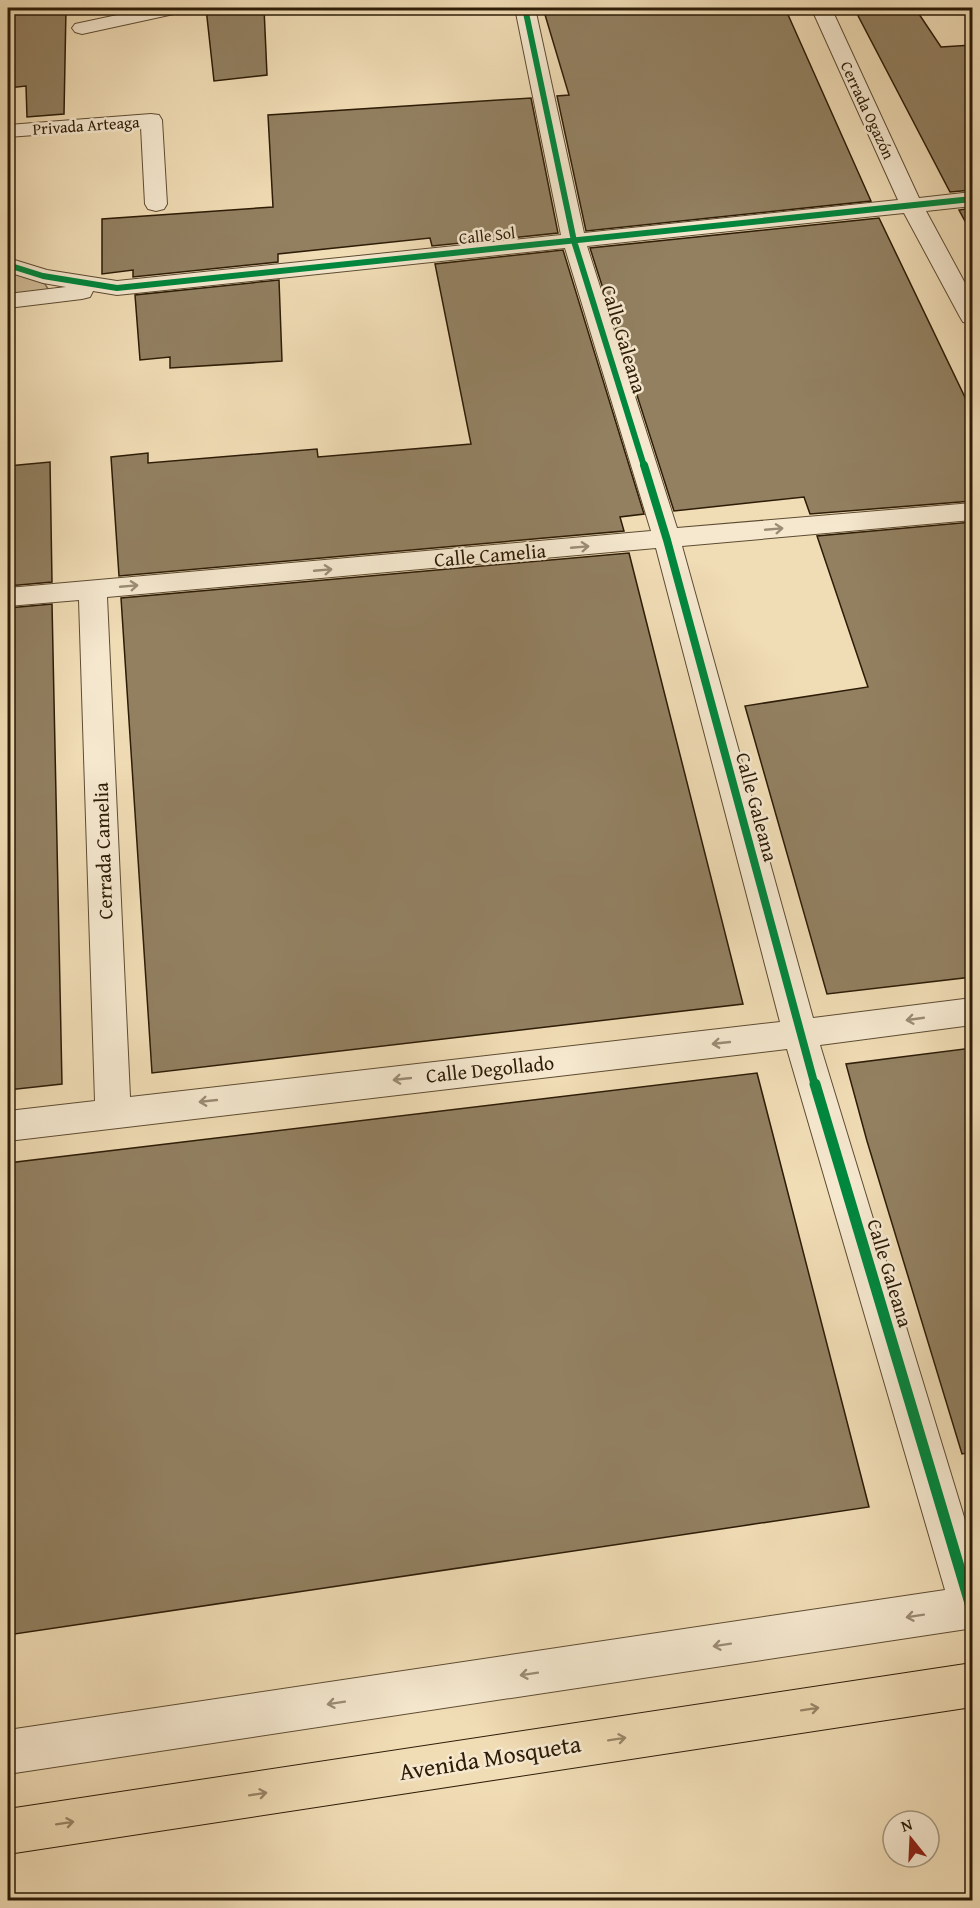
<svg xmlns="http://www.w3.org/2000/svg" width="980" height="1908" viewBox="0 0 980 1908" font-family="'Gentium Book Plus',serif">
<rect width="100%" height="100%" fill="#f0dcb5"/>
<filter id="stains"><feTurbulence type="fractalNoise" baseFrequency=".00333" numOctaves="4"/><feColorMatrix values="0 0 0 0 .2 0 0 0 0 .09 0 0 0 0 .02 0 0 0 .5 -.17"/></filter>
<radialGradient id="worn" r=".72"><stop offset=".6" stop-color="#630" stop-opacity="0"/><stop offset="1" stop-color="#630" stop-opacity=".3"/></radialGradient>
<path fill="#cfbb97" stroke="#7e6c4f" stroke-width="1.5" d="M 8,267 L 45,284 L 50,292 L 8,297 Z"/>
<path fill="#928061" stroke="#2d1c07" stroke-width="1.5" d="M 8,8 L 66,8 L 64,114 L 27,117 L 26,86 L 8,88 Z
M 206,8 L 264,8 L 267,75 L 214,81 Z
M 543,8 L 785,8 L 871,201 L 586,231 L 557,96 L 569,95 Z
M 854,8 L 915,8 L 941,47 L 972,45 L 972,190 L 950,192 Z
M 531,98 L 558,233 L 432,246 L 430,238 L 278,254 L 278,262 L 133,277 L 133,270 L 102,274 L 102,219 L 273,207 L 268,115 Z
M 972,208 L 972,234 L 959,210 Z
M 879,218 L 972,412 L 972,501 L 810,514 L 804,497 L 674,511 L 590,248 Z
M 563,250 L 644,514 L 620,517 L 624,531 L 119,576 L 111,457 L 148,453 L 148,463 L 317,449 L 318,457 L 471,444 L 435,264 Z
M 279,280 L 282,361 L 170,368 L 170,357 L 140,360 L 135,295 Z
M 50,462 L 52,582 L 8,586 L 8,466 Z
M 972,522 L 972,977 L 827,994 L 745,706 L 868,687 L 817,536 Z
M 629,553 L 743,1004 L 152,1073 L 121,598 Z
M 52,604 L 62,1084 L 8,1090 L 8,608 Z
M 972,1048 L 972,1452 L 962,1454 L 867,1141 L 846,1064 Z
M 757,1073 L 869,1507 L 8,1635 L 8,1163 Z"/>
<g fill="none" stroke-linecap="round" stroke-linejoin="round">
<defs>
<path id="minor" d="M 150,8 L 186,8 L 183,12 L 82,34 L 75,32 L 72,28 L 75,24 Z
M 515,8 L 535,8 L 584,233 L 898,200 L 814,14 L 817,10 L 831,10 L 834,14 L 919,198 L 972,192 L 972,206 L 926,211 L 972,296 L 972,324 L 963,322 L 960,317 L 904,213 L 587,246 L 677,528 L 972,503 L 972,520 L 682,546 L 813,1018 L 972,998 L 972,1025 L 820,1045 L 972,1543 L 972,1631 L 967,1629 L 8,1774 L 8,1730 L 945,1590 L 787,1049 L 8,1141 L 8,1111 L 95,1101 L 79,600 L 8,606 L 8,588 L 651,531 L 565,248 L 117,295 L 93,291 L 90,297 L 82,299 L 8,308 L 8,294 L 66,287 L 43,283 L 8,272 L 8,258 L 47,270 L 117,281 L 561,235 ZM 656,548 L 780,1022 L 130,1097 L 107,597 Z
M 151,114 L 159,115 L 162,120 L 167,204 L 164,209 L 156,211 L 148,209 L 145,204 L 141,127 L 8,137 L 8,125 Z"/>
<path id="major" d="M 972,1663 L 972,1707 L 8,1854 L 8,1809 Z"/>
</defs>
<use href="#minor" stroke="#5e4c32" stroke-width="2"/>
<use href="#major" stroke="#2d1c07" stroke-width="2"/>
<use href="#minor" fill="#f5e8cf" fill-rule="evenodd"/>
<use href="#major" fill="#f0dcb5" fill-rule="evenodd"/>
<defs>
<path id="cycleway-far2" d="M 525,8 L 574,241 L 644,466
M 8,265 L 43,276 L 117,288 L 972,199"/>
<path id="cycleway-far1" d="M 644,465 L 667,540 L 815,1086"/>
<path id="cycleway" d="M 815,1084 L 972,1610"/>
</defs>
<use href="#cycleway-far2" stroke="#f5e8cf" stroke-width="8"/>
<use href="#cycleway-far1" stroke="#f5e8cf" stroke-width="12"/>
<use href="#cycleway" stroke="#f5e8cf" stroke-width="15"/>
<use href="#cycleway-far2" stroke="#00873e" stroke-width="6"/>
<use href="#cycleway-far1" stroke="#00873e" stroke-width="8"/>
<use href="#cycleway" stroke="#00873e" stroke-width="11"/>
</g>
<defs><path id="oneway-shaft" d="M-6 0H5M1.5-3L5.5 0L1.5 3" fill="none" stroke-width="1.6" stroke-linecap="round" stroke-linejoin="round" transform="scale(1.5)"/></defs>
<g stroke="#9b8c75">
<use href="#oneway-shaft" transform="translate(774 529) rotate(-5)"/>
<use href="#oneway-shaft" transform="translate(580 547) rotate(-5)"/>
<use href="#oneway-shaft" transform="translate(323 570) rotate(-5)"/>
<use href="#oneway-shaft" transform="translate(129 586) rotate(-5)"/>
<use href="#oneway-shaft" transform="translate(915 1019) rotate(172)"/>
<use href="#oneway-shaft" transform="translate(721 1043) rotate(174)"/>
<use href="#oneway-shaft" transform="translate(402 1079) rotate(174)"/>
<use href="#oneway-shaft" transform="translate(208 1101) rotate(174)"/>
<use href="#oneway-shaft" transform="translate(915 1616) rotate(171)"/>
<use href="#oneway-shaft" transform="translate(722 1645) rotate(171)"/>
<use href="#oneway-shaft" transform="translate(529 1674) rotate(171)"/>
<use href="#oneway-shaft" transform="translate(336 1703) rotate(171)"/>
</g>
<g stroke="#988667">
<use href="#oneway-shaft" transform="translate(810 1709) rotate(-9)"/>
<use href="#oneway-shaft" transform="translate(617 1739) rotate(-9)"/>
<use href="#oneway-shaft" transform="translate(258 1794) rotate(-9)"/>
<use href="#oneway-shaft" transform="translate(65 1823) rotate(-9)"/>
</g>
<g text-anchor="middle" stroke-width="5" stroke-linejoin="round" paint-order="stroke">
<g font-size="16" fill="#2d1c07" stroke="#f5e8cf">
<text transform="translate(868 110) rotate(65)" y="6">Cerrada Ogazón</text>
<text transform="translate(86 125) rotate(-4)" y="6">Privada Arteaga</text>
<text transform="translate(487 235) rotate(-6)" y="6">Calle Sol</text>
</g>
<g font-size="20" fill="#2d1c07" stroke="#f5e8cf">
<text transform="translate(624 339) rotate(73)" y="7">Calle Galeana</text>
<text transform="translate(490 555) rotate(-5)" y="7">Calle Camelia</text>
<text transform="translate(757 807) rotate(75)" y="7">Calle Galeana</text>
<text transform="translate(103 851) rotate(-92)" y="7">Cerrada Camelia</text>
<text transform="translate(490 1069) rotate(-6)" y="7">Calle Degollado</text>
<text transform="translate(890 1273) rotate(73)" y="7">Calle Galeana</text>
</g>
<g font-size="24" fill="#2d1c07" stroke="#f5e8cf">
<text transform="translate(490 1758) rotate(-9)" y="8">Avenida Mosqueta</text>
</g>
</g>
<rect width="980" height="1908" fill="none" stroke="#f0dcb5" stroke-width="30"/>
<rect x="9" y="9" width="962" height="1890" fill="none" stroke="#2d1c07" stroke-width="3"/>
<rect x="15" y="15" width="950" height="1878" fill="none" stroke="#2d1c07" stroke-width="1.5"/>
<g transform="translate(911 1839) rotate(342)"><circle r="28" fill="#f5e8cf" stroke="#a5967f" stroke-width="1.5"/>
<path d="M0-4.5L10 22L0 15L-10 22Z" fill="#8f2418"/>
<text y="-9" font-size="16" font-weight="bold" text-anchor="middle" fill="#2d1c07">N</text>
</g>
<rect width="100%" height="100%" filter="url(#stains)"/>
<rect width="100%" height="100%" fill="url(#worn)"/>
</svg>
